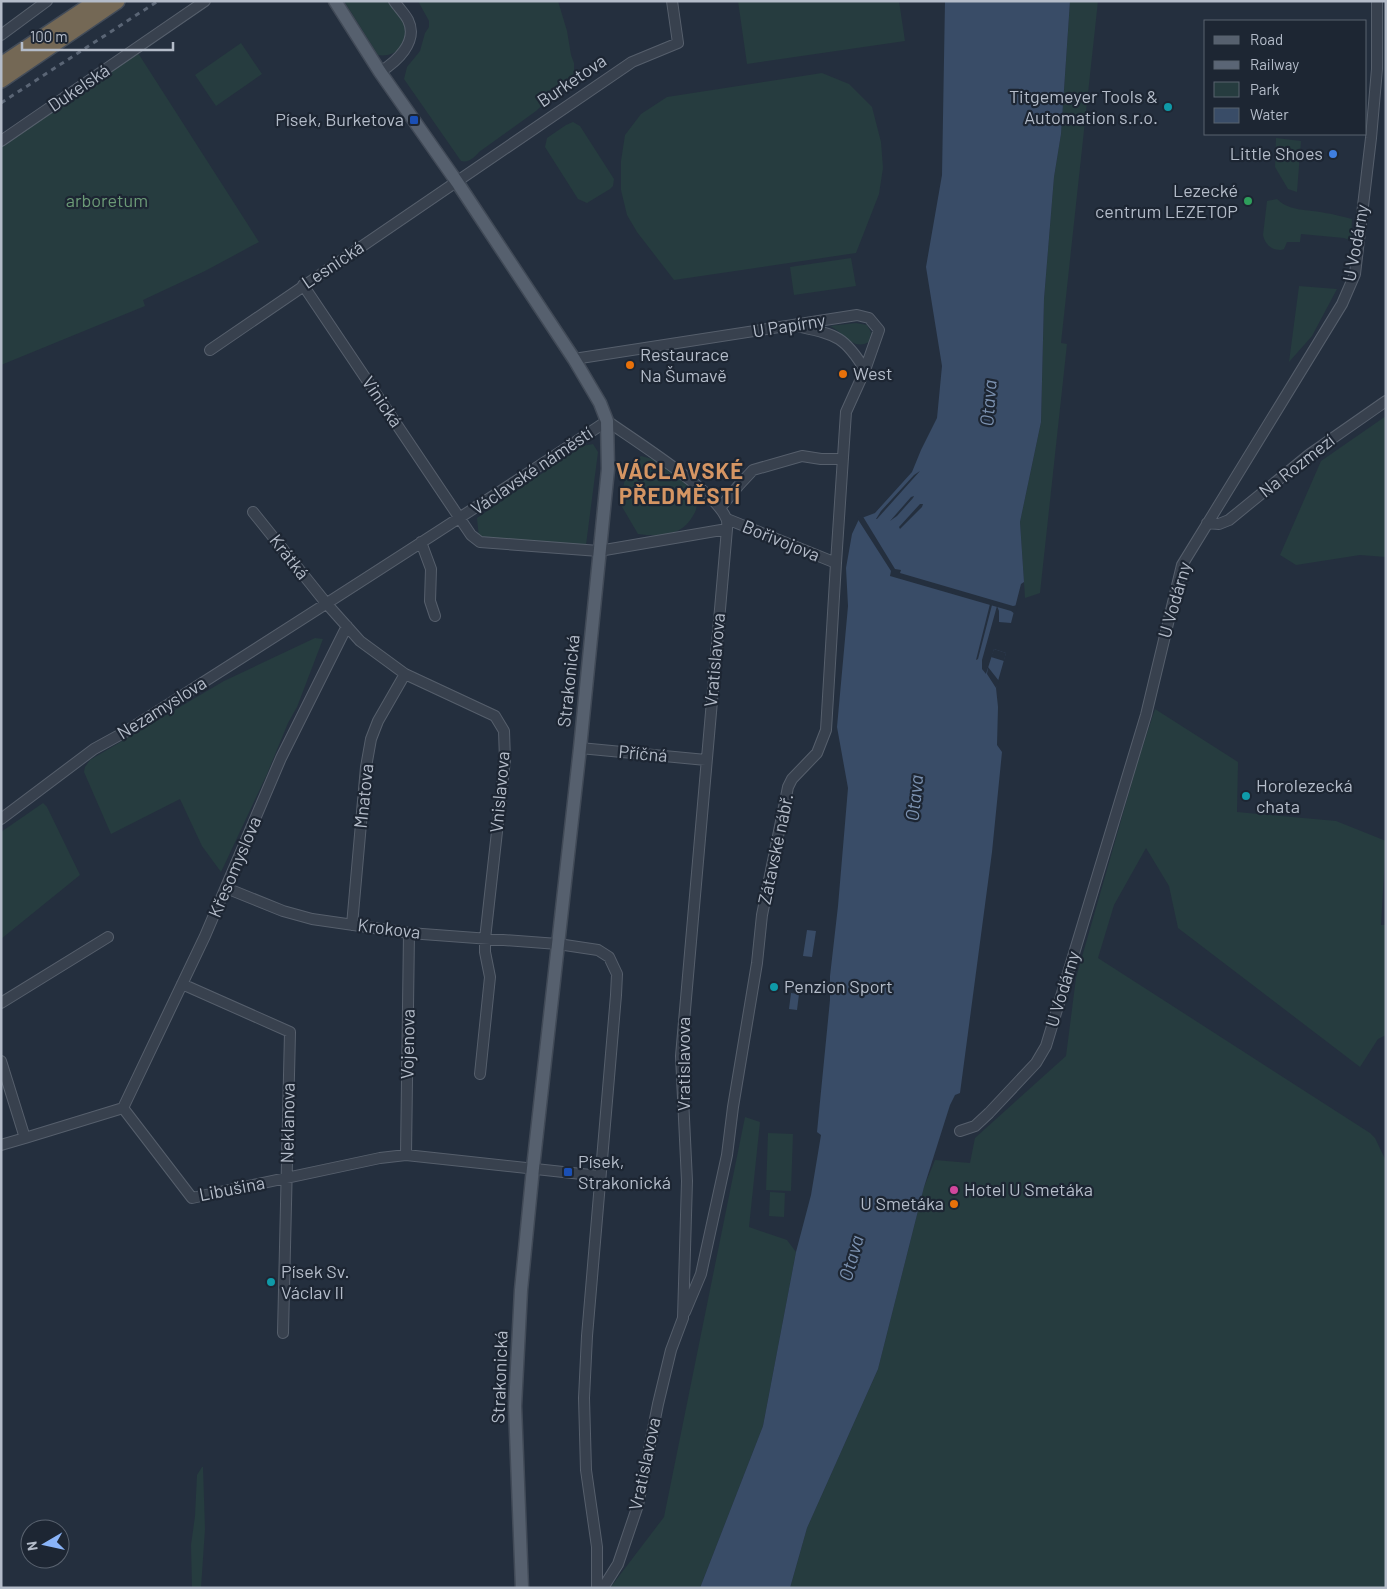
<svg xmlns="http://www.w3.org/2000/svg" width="1387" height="1589" viewBox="0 0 1387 1589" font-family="Barlow,sans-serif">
<rect width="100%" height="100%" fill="#242f3e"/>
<path fill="#263c3f" d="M 344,1 L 387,1 C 393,8 404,17 406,27 C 410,45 394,58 378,55 Z
M 418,1 L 558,1 L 567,31 L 571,55 L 574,63 L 574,73 L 565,84 L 536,111 L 479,152 C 475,157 469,163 461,161 L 404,79 L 407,67 L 420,51 L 425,33 L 429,27 L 429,21 Z
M 738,1 L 899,1 L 905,41 L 747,64 Z
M 1070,1 L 1098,1 L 1061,343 L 1067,344 L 1040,593 L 1025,598 L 1020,522 L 1041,422 L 1044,299 L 1054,177 L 1061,134 Z
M 241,43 L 262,74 L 216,106 L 195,75 Z
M 138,53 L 259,242 L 205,271 L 143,300 L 145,306 L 1,365 L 1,145 Z
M 822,73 L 849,84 L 872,107 L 881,142 L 883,168 L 879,194 L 856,253 L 674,280 L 637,232 L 627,215 L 621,190 L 621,161 L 625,135 L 641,114 L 667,97 Z
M 573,122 L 580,126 L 614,179 L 613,186 L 610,189 L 587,203 L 578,199 L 545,147 L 547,138 L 566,125 Z
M 1276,138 L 1301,141 L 1297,192 L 1288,189 L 1275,167 Z
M 1277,199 C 1290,212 1308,209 1325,213 C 1334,214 1343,217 1352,219 L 1351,241 L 1344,238 L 1301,234 L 1300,242 L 1287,242 L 1284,249 L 1281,250 C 1271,250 1265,244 1263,235 L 1267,201 Z
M 851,258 L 856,286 L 794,295 L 790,267 Z
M 1299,286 L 1337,289 L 1312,336 L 1289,362 Z
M 856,323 L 867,325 L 871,332 L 869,342 C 852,351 845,333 830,326 Z
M 1386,416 L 1386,557 L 1360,555 L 1296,565 L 1280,555 L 1321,461 Z
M 593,444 L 598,452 L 586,545 L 479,538 L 477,518 L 582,446 Z
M 641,456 C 661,460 687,476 696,496 C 698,500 697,510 694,514 C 682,537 660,537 638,534 L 621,505 L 624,483 L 632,463 Z
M 315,638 L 323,639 L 297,707 L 288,723 L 267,774 L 221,872 L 202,846 L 180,799 L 111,834 L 84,772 L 85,767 L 90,760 L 224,681 Z
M 1155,709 L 1238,762 L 1237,812 L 1336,821 L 1386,841 L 1381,925 L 1386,925 L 1386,1035 L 1378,1039 L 1360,1067 L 1178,928 L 1169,886 L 1146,848 L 1114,905 L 1098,958 L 1370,1133 L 1375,1138 L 1386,1161 L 1386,1588 L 790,1588 L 807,1528 L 878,1369 L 924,1187 L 935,1160 L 970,1163 L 975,1138 L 1066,1056 L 1076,978 L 1138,761 Z
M 43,803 L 47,807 L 80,875 L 1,939 L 1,832 Z
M 745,1117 L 760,1122 L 749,1227 L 787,1240 L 796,1252 L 763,1426 L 700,1588 L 610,1588 L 664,1517 Z
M 768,1133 L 793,1134 L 791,1191 L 766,1190 Z
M 770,1192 L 785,1193 L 784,1217 L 769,1216 Z
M 202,1467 L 203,1467 L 205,1529 L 201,1588 L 192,1588 L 191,1545 L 195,1516 L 197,1475 Z"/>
<path fill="#394c67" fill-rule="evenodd" d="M 945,1 L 1070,1 L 1061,134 L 1054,177 L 1044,299 L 1041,422 L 1020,522 L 1024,582 L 1021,584 L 1011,623 L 999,622 L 999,611 L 997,606 L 982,660 L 982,669 L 986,674 L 994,649 L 1006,653 L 996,688 L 998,707 L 997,745 L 1002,752 L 992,852 L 960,1093 L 955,1095 L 950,1105 L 924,1187 L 878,1369 L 807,1528 L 790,1588 L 700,1588 L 763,1426 L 796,1252 L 811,1195 L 821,1135 L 817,1132 L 830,1000 L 830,976 L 838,906 L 848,788 L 837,727 L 848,606 L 846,568 L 852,534 L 859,519 L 875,513 L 912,472 L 921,450 L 937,418 L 942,366 L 926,267 L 942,175 ZM 920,471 L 877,519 L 876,519 L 881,511 L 914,475 ZM 914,496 L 913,498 L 897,516 L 890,521 L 911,497 ZM 920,504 L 923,504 L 922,507 L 900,529 L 899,527 ZM 990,604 L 992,605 L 978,659 L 976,660 Z
M 807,930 L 816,931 L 812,957 L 803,956 Z
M 791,993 L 799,994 L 797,1010 L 789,1009 Z"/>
<path fill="#242f3e" d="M 862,515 L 895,569 L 901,570 L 900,573 L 1013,606 L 1018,605 L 1015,614 L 1011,611 L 890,576 L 891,571 L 857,518 Z
M 994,649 L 1006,653 L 1004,661 L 991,657 Z
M 988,667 L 999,681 L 996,688 L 987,674 Z"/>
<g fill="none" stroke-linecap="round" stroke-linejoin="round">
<defs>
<path id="minor" d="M 1,35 L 47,1
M 380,72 C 396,62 419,42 408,20 C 405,14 398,7 394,1
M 1,141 L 205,1
M 303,285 L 471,535 L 480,542 L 599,551 L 727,529
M 801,327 C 837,335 845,337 865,370
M 210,350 L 632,62 L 678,43 L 672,1
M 574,359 L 857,315 L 869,318 L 879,330 L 865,370 L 846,412 L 836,563 L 826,730 L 817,753 L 792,779 L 788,787 L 762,915 L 757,963 L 733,1107 L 727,1155 L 701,1274 L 685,1312
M 720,508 L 739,485 L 753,470 L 802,456 L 821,459 L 842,459
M 253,512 L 326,603 L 360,641 L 405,674 L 495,716 L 504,731 L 505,760 L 485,939 L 485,952 L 490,977 L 480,1074
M 727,519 L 836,563
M 1207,523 L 1219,524 L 1229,520 L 1310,454 L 1386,401
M 421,542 L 431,569 L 430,601 L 435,616
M 580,748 L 706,760
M 1,819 L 94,749 L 125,732 C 287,629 448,527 607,421 C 634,440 715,491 726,518 C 728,521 727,525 727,529 L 681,1056 L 687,1181 L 683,1318 L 671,1350 L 658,1404 L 638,1505 L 618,1564 L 603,1588
M 226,888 L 283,911 L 312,919 L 409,933 L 558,944 L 598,950 L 609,957 L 617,974 L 616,995 L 587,1336 L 584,1398 L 586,1470 L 597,1547 L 597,1588
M 352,925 L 366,767 L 371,739 L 378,721 L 405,674
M 182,984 L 290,1032 L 283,1333
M 1,1003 L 108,937
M 1,1061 L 25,1138 L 123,1108
M 123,1108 L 205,936 L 281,758 L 347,626
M 123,1108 L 192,1198 L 380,1158 L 406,1155 L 600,1176
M 960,1131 L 975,1126 L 989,1113 L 1036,1063 L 1046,1046 L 1146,715 L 1182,565 L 1342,304 L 1355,274 L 1371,138 L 1377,69 L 1377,1
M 1,1145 L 25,1138
M 406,1155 L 409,933"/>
<path id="major" d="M 335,1 L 380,72 L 457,182 L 574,359 L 600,403 L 607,421 L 608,469 L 580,748 L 533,1168 L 521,1290 L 515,1406 L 522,1588"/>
<path id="highway" d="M 1,65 L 97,1
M 1,80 L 117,1"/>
</defs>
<use href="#minor" stroke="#565f6c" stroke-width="12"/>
<use href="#major" stroke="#414a57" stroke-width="15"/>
<use href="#highway" stroke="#434c59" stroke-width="18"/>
<use href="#minor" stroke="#38414e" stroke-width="10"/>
<use href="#major" stroke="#56606e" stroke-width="12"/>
<use href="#highway" stroke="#746855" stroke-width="15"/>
<path stroke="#5a6575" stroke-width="3" stroke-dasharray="5 5" stroke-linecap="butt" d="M 1,103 L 158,1"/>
</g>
<g fill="#0f9aa8" stroke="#1d2633" stroke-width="2">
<circle cx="1168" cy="107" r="5"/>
<circle cx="1246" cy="796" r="5"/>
<circle cx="774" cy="987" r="5"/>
<circle cx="271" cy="1282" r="5"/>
</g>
<g fill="#1a4fb4" stroke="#1d2633" stroke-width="2">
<rect x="409" y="115" width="10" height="10" rx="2.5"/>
<rect x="563" y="1167" width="10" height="10" rx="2.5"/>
</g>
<circle fill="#3f7fe0" stroke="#1d2633" stroke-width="2" cx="1333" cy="154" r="5"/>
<circle fill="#2e9e5b" stroke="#1d2633" stroke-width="2" cx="1248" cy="201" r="5"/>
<g fill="#e8710a" stroke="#1d2633" stroke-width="2">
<circle cx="630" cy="365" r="5"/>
<circle cx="843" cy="374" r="5"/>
<circle cx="954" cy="1204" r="5"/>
</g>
<circle fill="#d1479c" stroke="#1d2633" stroke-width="2" cx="954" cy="1190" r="5"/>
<g text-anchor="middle" stroke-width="4.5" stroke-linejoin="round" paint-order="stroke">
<g font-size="18" fill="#b4bcc9" stroke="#1d2633">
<text transform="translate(572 81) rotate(-34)" y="6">Burketova</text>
<text transform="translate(79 88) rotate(-34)" y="6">Dukelská</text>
<text transform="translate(1356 243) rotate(-80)" y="6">U Vodárny</text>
<text transform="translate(333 265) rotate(-34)" y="6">Lesnická</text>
<text transform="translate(789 326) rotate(-9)" y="6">U Papírny</text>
<text transform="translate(382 402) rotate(56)" y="6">Vinická</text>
<text transform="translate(1297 466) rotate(-38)" y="6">Na Rozmezí</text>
<text transform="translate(532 471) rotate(-34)" y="6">Václavské náměstí</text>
<text transform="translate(781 541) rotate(22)" y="6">Bořivojova</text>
<text transform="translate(289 557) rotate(52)" y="6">Krátká</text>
<text transform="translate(1175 600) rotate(-74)" y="6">U Vodárny</text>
<text transform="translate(715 660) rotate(-85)" y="6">Vratislavova</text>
<text transform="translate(569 681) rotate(-84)" y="6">Strakonická</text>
<text transform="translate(162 708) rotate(-32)" y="6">Nezamyslova</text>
<text transform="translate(643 754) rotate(5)" y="6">Příčná</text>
<text transform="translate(500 792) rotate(-85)" y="6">Vnislavova</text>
<text transform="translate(364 796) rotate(-84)" y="6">Mnatova</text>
<text transform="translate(776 849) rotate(-78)" y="6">Zátavské nábř.</text>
<text transform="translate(235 867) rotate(-67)" y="6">Křesomyslova</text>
<text transform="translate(389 929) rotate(7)" y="6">Krokova</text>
<text transform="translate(1063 989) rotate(-73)" y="6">U Vodárny</text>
<text transform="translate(408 1044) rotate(-89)" y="6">Vojenova</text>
<text transform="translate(684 1064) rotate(-90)" y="6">Vratislavova</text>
<text transform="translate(288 1123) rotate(-89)" y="6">Neklanova</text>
<text transform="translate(232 1189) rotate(-11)" y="6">Libušina</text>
<text transform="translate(500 1377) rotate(-88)" y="6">Strakonická</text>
<text transform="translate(645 1464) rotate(-78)" y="6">Vratislavova</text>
</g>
<g font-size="18" fill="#b4bcc9" stroke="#1d2633" text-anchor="start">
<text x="1158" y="103" text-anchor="end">Titgemeyer Tools &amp;<tspan x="1158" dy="21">Automation s.r.o.</tspan></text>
<text x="404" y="126" text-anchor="end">Písek, Burketova</text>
<text x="1323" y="160" text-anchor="end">Little Shoes</text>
<text x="1238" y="197" text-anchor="end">Lezecké<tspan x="1238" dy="21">centrum LEZETOP</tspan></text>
<text x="640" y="361">Restaurace<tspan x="640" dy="21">Na Šumavě</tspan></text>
<text x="853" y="380">West</text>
<text x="1256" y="792">Horolezecká<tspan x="1256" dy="21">chata</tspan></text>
<text x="784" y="993">Penzion Sport</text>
<text x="578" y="1168">Písek,<tspan x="578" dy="21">Strakonická</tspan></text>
<text x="964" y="1196">Hotel U Smetáka</text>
<text x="944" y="1210" text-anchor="end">U Smetáka</text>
<text x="281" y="1278">Písek Sv.<tspan x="281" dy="21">Václav II</tspan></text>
</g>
<g font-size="18" fill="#6b9a76" stroke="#1d2633">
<text x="107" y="207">arboretum</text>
</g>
<g font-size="19" font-style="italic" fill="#7c92b1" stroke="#1d2633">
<text transform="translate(988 403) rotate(-86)" y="7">Otava</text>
<text transform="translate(914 798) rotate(-84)" y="7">Otava</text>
<text transform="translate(851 1258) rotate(-74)" y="7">Otava</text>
</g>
<g font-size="22" font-weight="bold" letter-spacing="1" fill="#d59563" stroke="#1d2633">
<text x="680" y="479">VÁCLAVSKÉ<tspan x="680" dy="25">PŘEDMĚSTÍ</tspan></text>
</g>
</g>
<rect width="1387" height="1589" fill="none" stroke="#b4bcc9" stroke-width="5"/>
<rect x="1204" y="20" width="162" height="115" fill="#1d2633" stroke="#59626f"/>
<rect x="1214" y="36" width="25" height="8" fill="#56606e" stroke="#59626f"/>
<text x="1250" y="45" font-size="15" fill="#b4bcc9">Road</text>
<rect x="1214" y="61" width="25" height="8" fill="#5a6575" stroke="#59626f"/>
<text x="1250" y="70" font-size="15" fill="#b4bcc9">Railway</text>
<rect x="1214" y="82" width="25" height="15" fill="#263c3f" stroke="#59626f"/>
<text x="1250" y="95" font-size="15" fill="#b4bcc9">Park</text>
<rect x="1214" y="108" width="25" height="15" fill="#394c67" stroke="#59626f"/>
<text x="1250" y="120" font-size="15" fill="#b4bcc9">Water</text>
<g transform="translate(45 1544) rotate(261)"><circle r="24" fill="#1d2633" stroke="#59626f"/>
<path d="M0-4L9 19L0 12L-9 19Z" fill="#8ab4f8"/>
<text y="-8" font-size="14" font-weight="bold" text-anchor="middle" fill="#b4bcc9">N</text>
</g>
<path d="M22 42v8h151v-8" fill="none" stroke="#b4bcc9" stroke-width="2.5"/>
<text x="30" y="42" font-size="15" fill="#b4bcc9" stroke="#1d2633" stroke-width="4" paint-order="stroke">100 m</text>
</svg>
